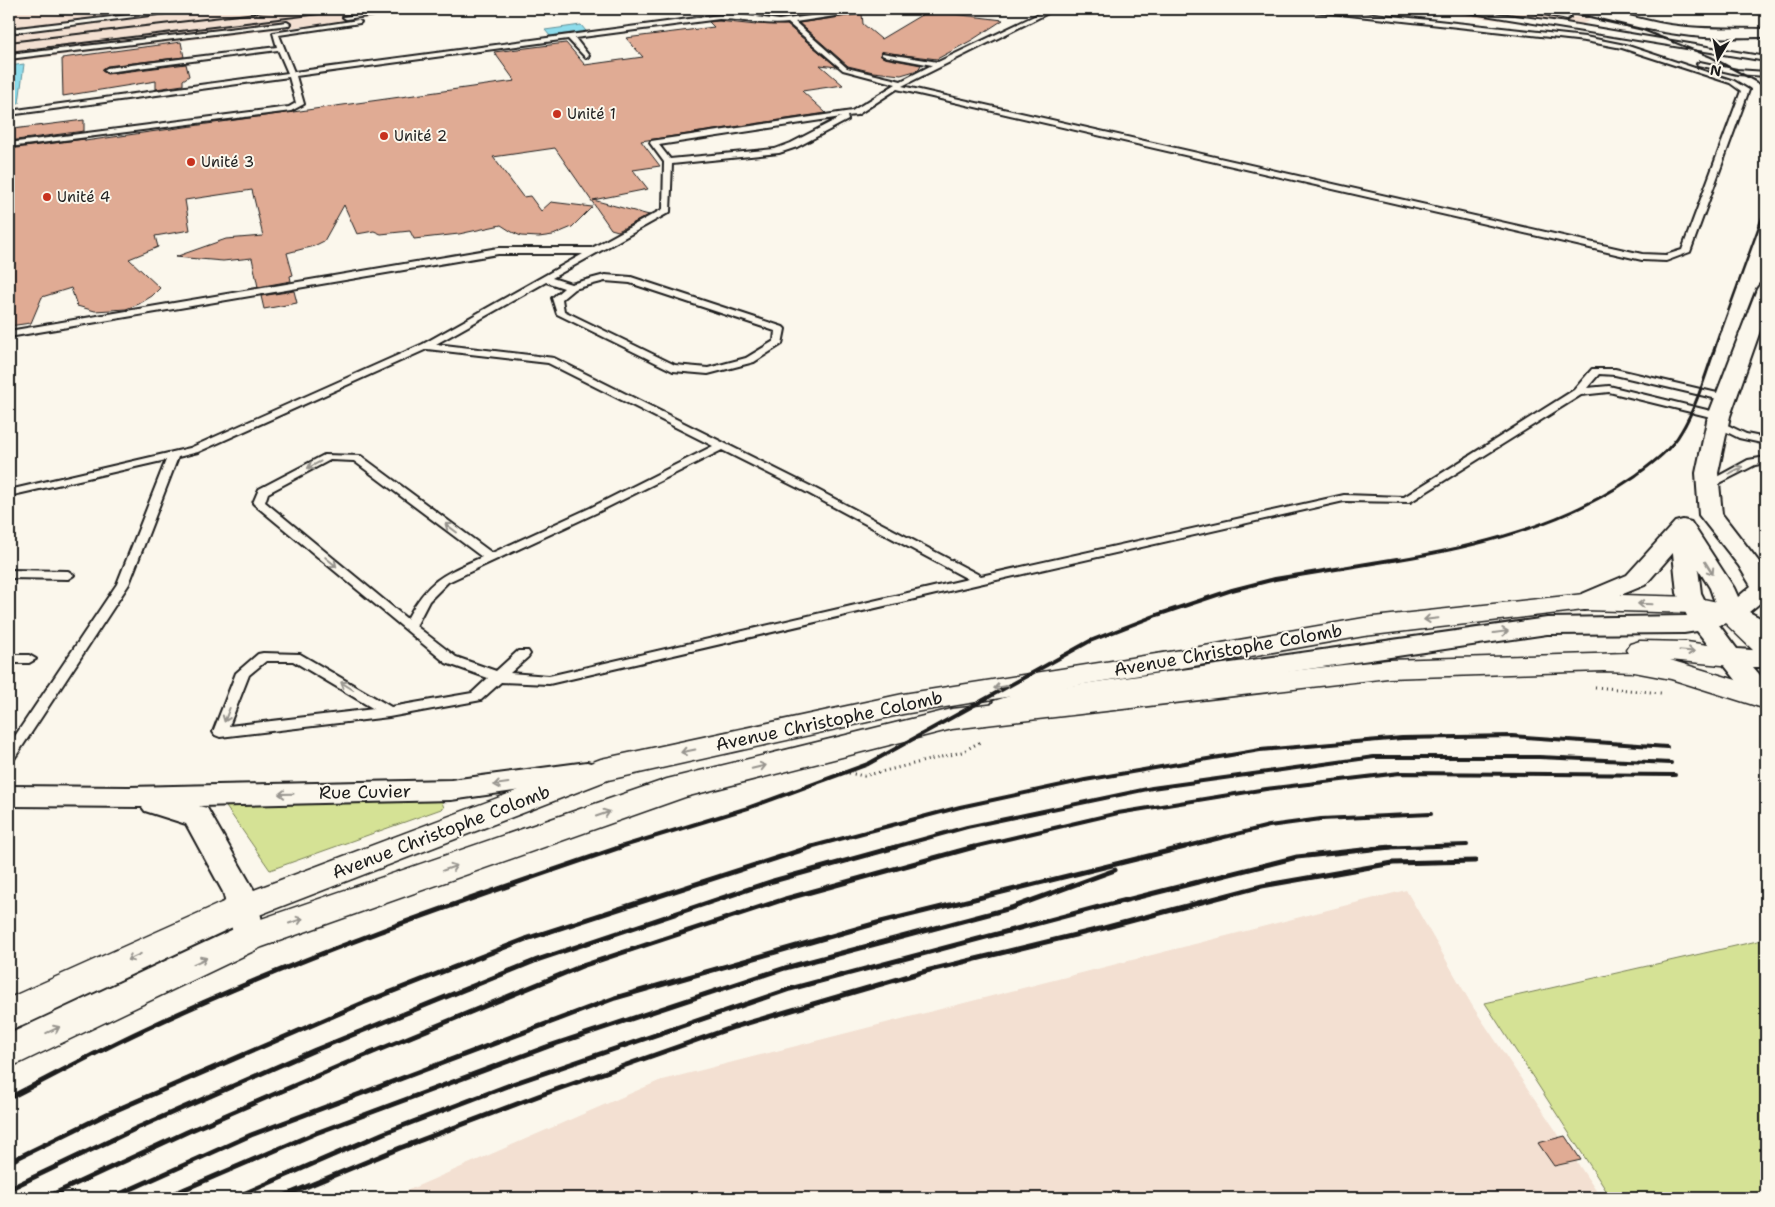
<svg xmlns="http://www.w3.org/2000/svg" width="1775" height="1207" viewBox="0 0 1775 1207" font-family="'Shantell Sans',sans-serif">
<rect width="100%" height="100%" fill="#fbf7ec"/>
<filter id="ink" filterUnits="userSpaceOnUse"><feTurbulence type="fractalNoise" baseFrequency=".02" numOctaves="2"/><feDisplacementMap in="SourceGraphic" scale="10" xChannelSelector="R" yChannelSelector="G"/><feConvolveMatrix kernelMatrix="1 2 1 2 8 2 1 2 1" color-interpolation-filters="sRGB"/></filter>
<g filter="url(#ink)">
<path fill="#f3e0d2" d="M 9,9 L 443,9 L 9,62 Z
M 1404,9 L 1535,9 L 1590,20 L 1575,29 Z
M 1406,890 L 1473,1007 L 1601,1198 L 390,1198 L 659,1081 Z"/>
<path fill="#d5e295" stroke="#787f58" d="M 441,799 L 444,808 L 270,870 L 222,801 Z
M 1766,939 L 1766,1198 L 1611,1198 L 1485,1003 Z"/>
<path fill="#8ddceb" stroke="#608f98" d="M 581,25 L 586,31 L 550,36 L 545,30 Z
M 24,64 L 19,103 L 9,104 L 9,66 Z"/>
<path fill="#e0ab94" stroke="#1c1c1c" d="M 737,9 L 779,9 L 751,14 L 742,13 Z
M 806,9 L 853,9 L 779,18 L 769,17 L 804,11 Z
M 928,11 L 1003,20 L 972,40 L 937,59 L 881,52 L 880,55 L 884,58 L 921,65 L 918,70 L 901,75 L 873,72 L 848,66 L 799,23 L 862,14 L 863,24 L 881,39 Z
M 719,21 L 756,25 L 755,24 L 787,25 L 837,67 L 820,65 L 843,85 L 802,91 L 826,113 L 641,141 L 660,166 L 633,170 L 648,189 L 593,200 L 649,215 L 618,231 L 611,229 L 555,148 L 493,157 L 523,197 L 530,196 L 541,211 L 551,202 L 592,207 L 572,227 L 553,235 L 539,237 L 521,236 L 512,232 L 501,225 L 459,234 L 414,239 L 410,231 L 381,234 L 374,231 L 357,234 L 344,205 L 324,241 L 314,246 L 287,253 L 293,275 L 290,276 L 291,281 L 258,287 L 252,258 L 223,261 L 175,257 L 226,239 L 263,236 L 252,190 L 185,200 L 190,230 L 155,236 L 158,247 L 129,259 L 160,288 L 152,296 L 139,304 L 126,309 L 95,311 L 77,306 L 71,288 L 42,297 L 31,323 L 9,326 L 9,149 L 85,139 L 85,141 L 515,81 L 494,52 L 566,43 L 585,65 L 643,57 L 626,38 L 714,27 L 709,22 Z
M 181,42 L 184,57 L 107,66 L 102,71 L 107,74 L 186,64 L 189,76 L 183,80 L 183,85 L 156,89 L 156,81 L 63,96 L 62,58 Z
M 84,120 L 84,131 L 9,141 L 9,134 L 13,133 L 13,129 Z
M 294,291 L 297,303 L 264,309 L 261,296 Z
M 1565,1136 L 1581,1160 L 1554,1166 L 1538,1143 Z"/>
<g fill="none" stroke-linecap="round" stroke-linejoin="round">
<defs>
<path id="service" d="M 180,9 L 197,9 L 9,33 L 9,29 Z
M 399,9 L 416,9 L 346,19 L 343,17 Z
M 789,9 L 804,9 L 756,17 L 753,15 Z
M 866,9 L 881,9 L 795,22 L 847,68 L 901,81 L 932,65 L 884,56 L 882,55 L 882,53 L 938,62 L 1049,9 L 1056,9 L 902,86 L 1642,254 L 1666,255 L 1682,250 L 1741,91 L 1730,83 L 1622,48 L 1585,41 L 1313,11 L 1310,9 L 1328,9 L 1585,37 L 1625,45 L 1734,81 L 1749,90 L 1690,252 L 1666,261 L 1642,260 L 897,89 L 857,115 L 847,116 L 848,120 L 797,147 L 779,153 L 672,164 L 670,212 L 552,278 L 571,284 L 605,275 L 631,277 L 783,327 L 785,329 L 782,344 L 754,362 L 708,374 L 673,371 L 557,314 L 552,298 L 564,288 L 546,282 L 436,344 L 554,358 L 812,487 L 981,576 L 1344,495 L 1404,497 L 1574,390 L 1592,369 L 1615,369 L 1730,396 L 1731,398 L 1726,401 L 1615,375 L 1599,374 L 1587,388 L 1609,386 L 1723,414 L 1724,416 L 1719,419 L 1609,392 L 1581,395 L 1410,502 L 1344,501 L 979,584 L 549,684 L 501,682 L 481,700 L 476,701 L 389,717 L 220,737 L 215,735 L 213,732 L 236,673 L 258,654 L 263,653 L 300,654 L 391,707 L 472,693 L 488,678 L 446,663 L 255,505 L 253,503 L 259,489 L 324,455 L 361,456 L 492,553 L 590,508 L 713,446 L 548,363 L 427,349 L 198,452 L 178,457 L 129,584 L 14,759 L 9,761 L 9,745 L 117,584 L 166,460 L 9,496 L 9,490 L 190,448 L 423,344 L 583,254 L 498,254 L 9,337 L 9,331 L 498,248 L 592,248 L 663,209 L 664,162 L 650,143 L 651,141 L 852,111 L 896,84 L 843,70 L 788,23 C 766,26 742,19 719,19 L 575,38 L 589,56 L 586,58 L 568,39 L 296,76 L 304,104 L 291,111 L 9,147 L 9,143 L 289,107 L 296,103 L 289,77 L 9,115 L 9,111 L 288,73 L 278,50 L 107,72 L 104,70 L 107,68 L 277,47 L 273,33 L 358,20 L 361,22 L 360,23 L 279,35 L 294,72 L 719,15 L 741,15 L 779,20 ZM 841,117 L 791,143 L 775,149 L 670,159 L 659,145 ZM 605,281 L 630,283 L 775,331 L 774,341 L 746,358 L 708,368 L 675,365 L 564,311 L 562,299 L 574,289 ZM 722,450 L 804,491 L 968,579 L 549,676 L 510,673 L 528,657 L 530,654 L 528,651 L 518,651 L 496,671 L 456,657 L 416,626 L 429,601 L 448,582 L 598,512 ZM 330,460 L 354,461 L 482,557 C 442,575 429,579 407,619 L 265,502 L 268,493 ZM 266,661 L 293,661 L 374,709 L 229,726 L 249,675 Z
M 1448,9 L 1463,9 L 1560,22 L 1766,57 L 1766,61 Z
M 1521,9 L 1533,9 L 1570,17 L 1567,19 Z
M 287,22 L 290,24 L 289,25 L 9,59 L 9,55 Z
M 1700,62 L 1737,70 L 1766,72 L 1766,76 L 1737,74 L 1698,65 L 1697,64 Z
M 1717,420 L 1746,434 L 1766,438 L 1766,444 L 1739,438 L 1713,425 L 1712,423 Z
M 1766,457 L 1766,463 L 1755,465 L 1712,487 L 1708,488 L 1702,485 L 1748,460 Z
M 9,570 L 68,571 L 74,575 L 68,579 L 9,578 Z
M 9,655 L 29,655 L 36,659 L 29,663 L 9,663 Z"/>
<path id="minor" d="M 1573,9 C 1605,7 1638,20 1670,25 C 1702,30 1734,28 1766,29 L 1766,37 C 1746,37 1725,38 1704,37 C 1660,34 1617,22 1575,12 Z
M 1766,283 L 1766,314 L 1730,416 L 1718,473 L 1722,514 L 1766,571 L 1766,598 L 1749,612 L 1766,621 L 1766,639 L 1757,637 L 1729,622 L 1719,625 L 1737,649 L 1766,651 L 1766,667 L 1753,667 L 1766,682 L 1766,708 L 1756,705 L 1697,631 L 1684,633 L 1547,634 L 1022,711 L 1004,716 L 994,713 L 990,707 L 994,701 L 1019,693 L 1547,618 L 1687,616 L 1677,593 L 1673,553 L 1645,585 L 1584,610 L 1575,607 L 1572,602 L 1575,597 L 1627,575 L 1675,522 L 1683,520 L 1691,522 L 1734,588 L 1738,597 L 1751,586 L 1739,566 L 1699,515 L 1696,473 L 1708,416 L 1757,289 L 1760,285 ZM 1698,569 L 1710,588 L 1717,608 L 1710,611 L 1701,593 Z
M 587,762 L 597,765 L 601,772 L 597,779 L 451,800 L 199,806 L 207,808 L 255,892 L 266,937 L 261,946 L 250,950 L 239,946 L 234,937 L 223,892 L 186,824 L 145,811 L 142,807 L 9,806 L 9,786 L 129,787 L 451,780 Z"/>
<path id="secondary" d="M 1584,594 L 1694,597 L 1741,607 L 1766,631 L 1766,656 L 1756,653 L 1722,620 L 1694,613 L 1584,610 L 1364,636 L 1188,667 L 903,714 L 608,780 L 254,917 L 22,1026 L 9,1030 L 9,998 L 230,899 L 601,759 L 903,694 L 1188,649 L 1364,618 Z
M 1640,641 L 1687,642 L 1742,650 L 1746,657 L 1742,664 L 1732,666 L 1670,660 L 1766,689 L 1766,709 L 1671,679 L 1634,672 L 1603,671 L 1388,678 L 952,729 L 685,797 L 262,947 L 22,1062 L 9,1067 L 9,1034 L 238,927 L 667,779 L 952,709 L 1388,660 L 1628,653 L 1626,650 L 1630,644 Z"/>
</defs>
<use href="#service" stroke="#1c1c1c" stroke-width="4"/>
<use href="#minor" stroke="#1c1c1c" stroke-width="4"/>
<use href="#secondary" stroke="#1c1c1c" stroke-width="3"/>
<path stroke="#1c1c1c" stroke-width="3" stroke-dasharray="1 4" stroke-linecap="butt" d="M 1595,687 L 1661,693
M 844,772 L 864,776 L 962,752 L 982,741"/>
<use href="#service" fill="#fbf7ec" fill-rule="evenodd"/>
<use href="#minor" fill="#fbf7ec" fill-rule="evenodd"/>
<use href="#secondary" fill="#fbf7ec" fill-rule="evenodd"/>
<path stroke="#1c1c1c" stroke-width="2" d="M 1549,9 L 1643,30 L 1711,57 L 1766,87
M 9,42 L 289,9
M 9,52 L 360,9"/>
<path stroke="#1c1c1c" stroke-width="2.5" d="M 1721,331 L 1766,207"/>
<path stroke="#1c1c1c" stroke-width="3" d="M 1390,561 C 1476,547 1563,526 1635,476 C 1651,464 1671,450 1681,432 C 1698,405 1710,360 1721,330"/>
<path stroke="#1c1c1c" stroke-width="4" d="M 617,848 L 748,808 L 868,764 L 1090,641 L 1157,615 L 1232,590 L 1275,579 L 1397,559
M 806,848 L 960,807 L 1085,780 L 1260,750 L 1402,738 L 1512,736 L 1667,747
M 891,848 L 967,827 L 1152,788 L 1374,757 L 1539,757 L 1671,763
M 969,848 L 1118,813 L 1266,789 L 1400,773 L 1675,775
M 1180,848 L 1269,826 L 1321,819 L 1431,814
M 1373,848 L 1467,845"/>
<path stroke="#1c1c1c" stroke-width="5" d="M 9,1098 C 53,1076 96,1052 141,1031 C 295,958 459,902 621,847
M 9,1162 L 107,1114 L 363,1003 L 526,939 L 811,847
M 9,1189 L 137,1128 L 315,1050 L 537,960 L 773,881 L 896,847
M 45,1198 L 187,1132 L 342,1065 L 582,966 L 785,899 L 974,847
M 111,1198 L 251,1135 L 615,998 L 877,923 L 1185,847
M 164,1198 L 316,1133 L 549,1046 L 785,968 L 1011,908 L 1115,870
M 234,1198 L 384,1133 L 515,1083 L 790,989 L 1095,908 L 1297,857 L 1391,847
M 279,1198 L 400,1148 L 538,1096 L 734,1027 L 926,971 L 1104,928 L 1262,886 L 1393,863 L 1475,861"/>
</g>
<defs><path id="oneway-shaft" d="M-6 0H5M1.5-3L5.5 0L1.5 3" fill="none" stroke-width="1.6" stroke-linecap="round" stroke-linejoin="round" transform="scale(1.25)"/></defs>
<g stroke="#97948e">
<use href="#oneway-shaft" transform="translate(314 465) rotate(152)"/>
<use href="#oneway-shaft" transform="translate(1736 470) rotate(-28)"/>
<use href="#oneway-shaft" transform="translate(451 528) rotate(-143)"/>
<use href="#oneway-shaft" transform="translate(331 562) rotate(40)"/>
<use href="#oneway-shaft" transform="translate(1709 568) rotate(58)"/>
<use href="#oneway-shaft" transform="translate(1645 604) rotate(-178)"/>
<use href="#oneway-shaft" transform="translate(1431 619) rotate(174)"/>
<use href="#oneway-shaft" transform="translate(1501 632) rotate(-8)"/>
<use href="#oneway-shaft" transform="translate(1687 651) rotate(5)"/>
<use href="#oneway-shaft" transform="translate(347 686) rotate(-148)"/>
<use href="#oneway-shaft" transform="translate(1001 687) rotate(170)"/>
<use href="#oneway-shaft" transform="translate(227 715) rotate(111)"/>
<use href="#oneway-shaft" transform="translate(688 751) rotate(168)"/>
<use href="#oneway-shaft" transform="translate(759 767) rotate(-14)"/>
<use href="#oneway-shaft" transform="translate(501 784) rotate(172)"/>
<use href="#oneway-shaft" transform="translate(286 794) rotate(179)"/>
<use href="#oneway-shaft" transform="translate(603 814) rotate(-19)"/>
<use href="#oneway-shaft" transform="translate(450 868) rotate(-19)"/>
<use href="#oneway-shaft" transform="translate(296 921) rotate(-19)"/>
<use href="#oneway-shaft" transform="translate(134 957) rotate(155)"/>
<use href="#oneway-shaft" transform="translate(200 961) rotate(-25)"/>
<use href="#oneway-shaft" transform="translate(53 1030) rotate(-25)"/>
</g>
</g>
<g fill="#c8321e" stroke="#fbf7ec" stroke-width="2">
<circle cx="557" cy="114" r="5"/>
<circle cx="384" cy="136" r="5"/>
<circle cx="191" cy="162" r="5"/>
<circle cx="47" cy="197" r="5"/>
</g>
<g text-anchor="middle" stroke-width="4" stroke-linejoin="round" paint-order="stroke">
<g font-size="15" fill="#1c1c1c" stroke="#fbf7ec" text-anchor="start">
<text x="567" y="119">Unité 1</text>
<text x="394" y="141">Unité 2</text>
<text x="201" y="167">Unité 3</text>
<text x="57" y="202">Unité 4</text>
</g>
<g font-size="18" fill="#1c1c1c" stroke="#fbf7ec">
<text transform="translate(1228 650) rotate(-10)" y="6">Avenue Christophe Colomb</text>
<text transform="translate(829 721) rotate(-12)" y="6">Avenue Christophe Colomb</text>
<text transform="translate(365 792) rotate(-1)" y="6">Rue Cuvier</text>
<text transform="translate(441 832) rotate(-21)" y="6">Avenue Christophe Colomb</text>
</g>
</g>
<rect width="1775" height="1207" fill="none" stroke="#fbf7ec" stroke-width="30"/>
<rect x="15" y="15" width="1745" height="1177" fill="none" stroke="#1c1c1c" stroke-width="2" filter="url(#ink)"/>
<g transform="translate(1718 58) rotate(190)" stroke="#fbf7ec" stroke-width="4" paint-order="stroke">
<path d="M0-4L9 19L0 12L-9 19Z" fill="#1c1c1c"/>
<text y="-8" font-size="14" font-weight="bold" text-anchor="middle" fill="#1c1c1c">N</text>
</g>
</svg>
